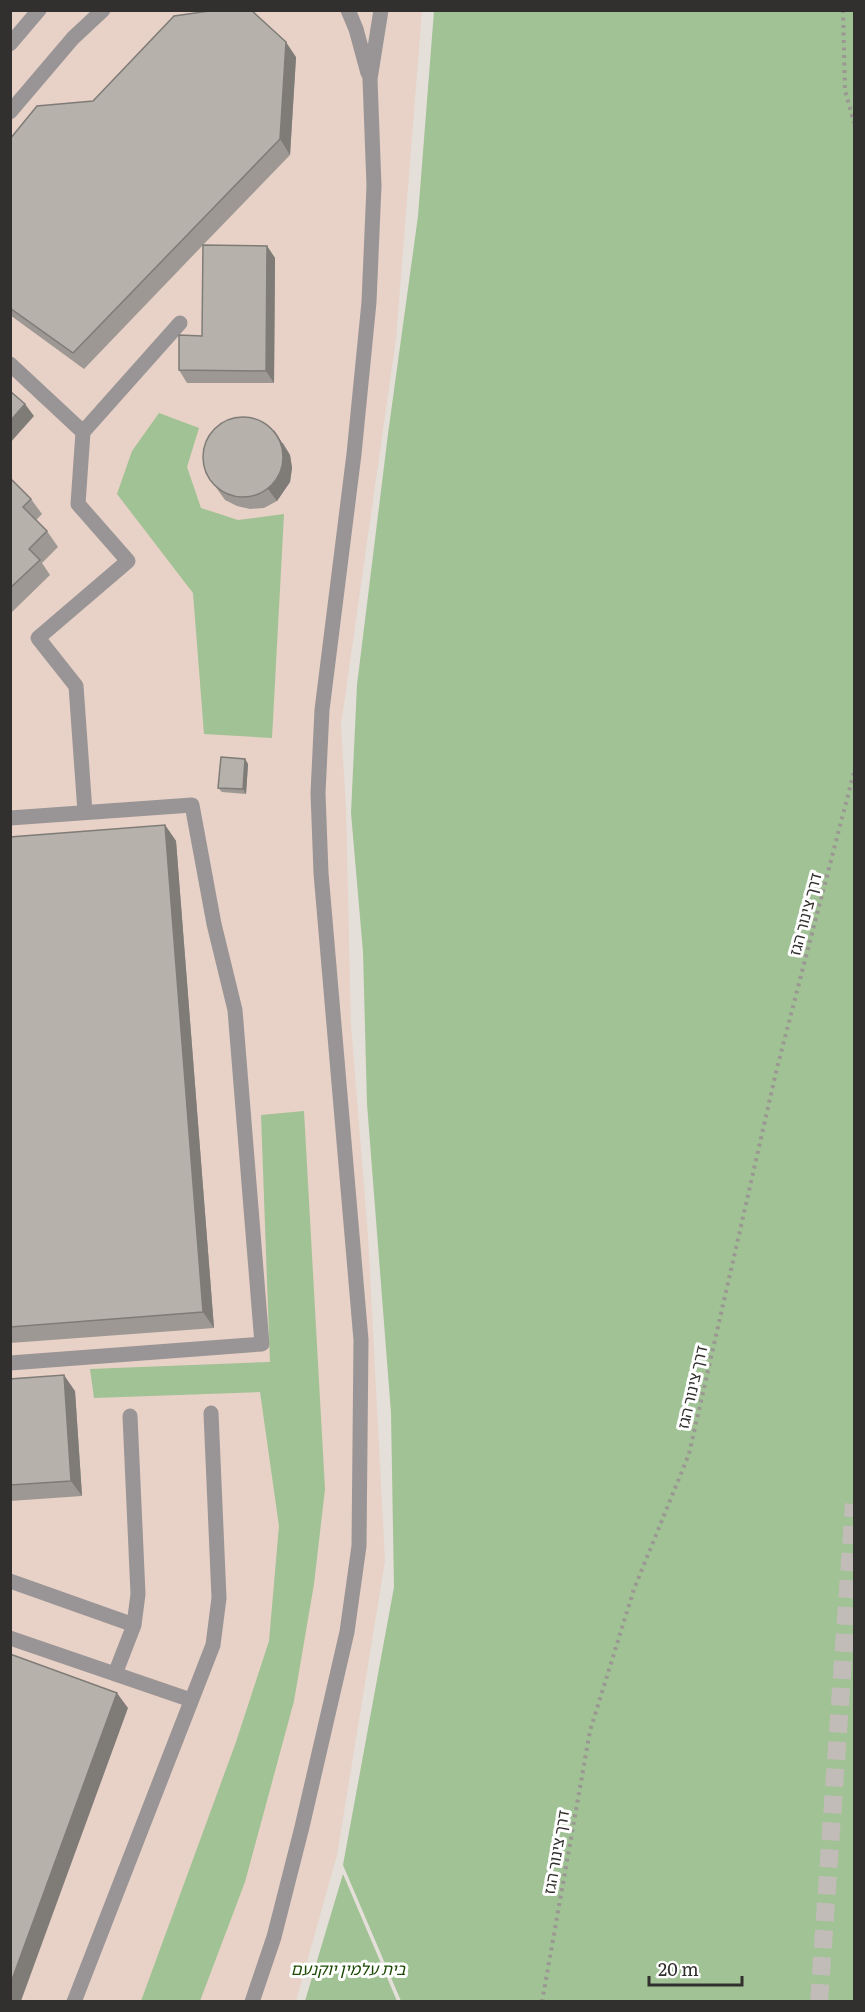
<svg xmlns="http://www.w3.org/2000/svg" width="865" height="2012" viewBox="0 0 865 2012" font-family="Literata,'Noto Sans Hebrew',serif">
<rect width="100%" height="100%" fill="#e5dfd9"/>
<path fill="#e8d1c6" d="M 11,11 L 422,11 L 396,339 L 341,725 L 346,807 L 351,1025 L 368,1236 L 385,1561 L 337,1855 L 296,2001 L 11,2002 Z"/>
<path fill="#a0c294" d="M 434,11 L 854,11 L 854,2001 L 401,2001 L 343,1865 L 394,1587 L 391,1413 L 367,1104 L 363,952 L 351,813 L 357,685 L 388,434 L 418,216 Z
M 159,413 L 199,428 L 187,467 L 201,508 L 238,520 L 284,514 L 272,738 L 204,734 L 193,593 L 117,494 L 132,451 Z
M 304,1111 L 325,1489 L 314,1584 L 294,1701 L 245,1882 L 200,2001 L 141,2001 L 236,1742 L 269,1641 L 279,1526 L 260,1392 L 94,1398 L 90,1369 L 270,1362 L 261,1115 Z
M 343,1874 L 397,2001 L 305,2001 Z"/>
<g fill="none" stroke-linecap="round" stroke-linejoin="round">
<path stroke="#c1bcb7" stroke-width="18" stroke-dasharray="18 9" stroke-linecap="butt" d="M 819,2002 L 854,1504"/>
<path stroke="#9b9793" stroke-width="4" stroke-dasharray="3 4.5" stroke-linecap="butt" d="M 843,10 L 845,90 L 854,123
M 542,2002 L 590,1731 L 634,1589 L 689,1454 L 777,1068 L 854,772"/>
<path stroke="#999596" stroke-width="15" d="M 10,364 L 83,432 L 180,323
M 83,432 L 78,504 L 128,561 L 38,638 L 76,686 L 85,812
M 10,818 L 192,805 L 214,924 L 235,1010 L 262,1344 L 10,1363
M 10,1581 L 134,1625
M 10,1638 L 191,1700
M 115,1674 L 134,1625 L 138,1594 L 130,1416
M 74,2002 L 213,1645 L 219,1598 L 211,1413"/>
<path stroke="#999596" stroke-width="15" d="M 348,10 L 356,29 L 368,73
M 252,2002 L 274,1937 L 302,1827 L 347,1632 L 359,1546 L 361,1340 L 321,873 L 318,793 L 322,710 L 354,454 L 369,302 L 374,186 L 370,79 L 381,10"/>
<path stroke="#999596" stroke-width="15" d="M 10,44 L 39,10
M 10,112 L 73,38 L 103,10"/>
</g>
<path fill="#9d9893" d="M 296,57 L 290,155 L 203,245 L 267,246 L 275,258 L 274,383 L 187,383 L 179,370 L 202,336 L 203,245 L 84,369 L 10,315 L 10,139 L 93,101 Z
M 283,443 L 290,455 L 292,468 L 290,482 L 277,501 L 264,508 L 250,509 L 237,506 L 225,500 L 208,476 Z
M 10,478 L 31,499 L 42,514 L 36,520 L 47,531 L 58,547 L 42,563 L 50,575 L 10,614 Z
M 245,759 L 248,764 L 246,794 L 222,792 L 218,788 Z
M 165,825 L 176,841 L 214,1328 L 10,1343 L 10,837 Z
M 10,1379 L 75,1391 L 82,1496 L 10,1501 Z"/>
<path fill="#7f7c78" d="M 286,42 L 296,57 L 290,155 L 280,139 Z
M 267,246 L 275,258 L 274,383 L 266,371 Z
M 25,404 L 34,416 L 10,443 L 10,421 Z
M 274,430 L 290,455 L 292,468 L 290,482 L 277,501 L 268,489 Z
M 245,759 L 248,764 L 246,794 L 243,789 Z
M 165,825 L 176,841 L 214,1328 L 203,1312 Z
M 64,1375 L 75,1391 L 82,1496 L 71,1481 Z
M 117,1693 L 128,1708 L 21,2001 L 10,2001 L 10,1985 Z"/>
<path fill="#b6b1ab" stroke="#7f7c78" stroke-width="1.5" d="M 216,10 L 251,10 L 286,42 L 280,139 L 73,353 L 10,308 L 10,139 L 37,106 L 93,101 L 174,16 Z
M 203,245 L 267,246 L 266,371 L 179,370 L 179,335 L 202,336 Z
M 10,391 L 25,404 L 10,421 Z
M203 457a40 40 0 1 1 80 0a40 40 0 1 1-80 0Z
M 10,478 L 31,499 L 23,507 L 47,531 L 29,549 L 40,560 L 10,588 Z
M 221,757 L 245,759 L 243,789 L 218,788 Z
M 165,825 L 203,1312 L 10,1327 L 10,837 Z
M 64,1375 L 71,1481 L 10,1485 L 10,1379 Z
M 10,1654 L 117,1693 L 10,1985 Z"/>
<g text-anchor="middle" stroke-width="6" stroke-linejoin="round" paint-order="stroke">
<g font-size="16" fill="#32302e" stroke="#fff">
<text transform="translate(805 914) rotate(-75)" y="6">דרך צינור הגז</text>
<text transform="translate(692 1387) rotate(-77)" y="6">דרך צינור הגז</text>
<text transform="translate(556 1852) rotate(-80)" y="6">דרך צינור הגז</text>
</g>
<g font-size="16" font-style="italic" fill="#1e4b05" stroke="#fff">
<text x="348" y="1975">בית עלמין יוקנעם</text>
</g>
</g>
<rect width="865" height="2012" fill="none" stroke="#32302e" stroke-width="24"/>
<path d="M649 1976v9h93v-9" fill="none" stroke="#32302e" stroke-width="3"/>
<text x="658" y="1976" font-size="18" fill="#32302e" stroke="#ffffff" stroke-width="4.5" paint-order="stroke">20 m</text>
</svg>
